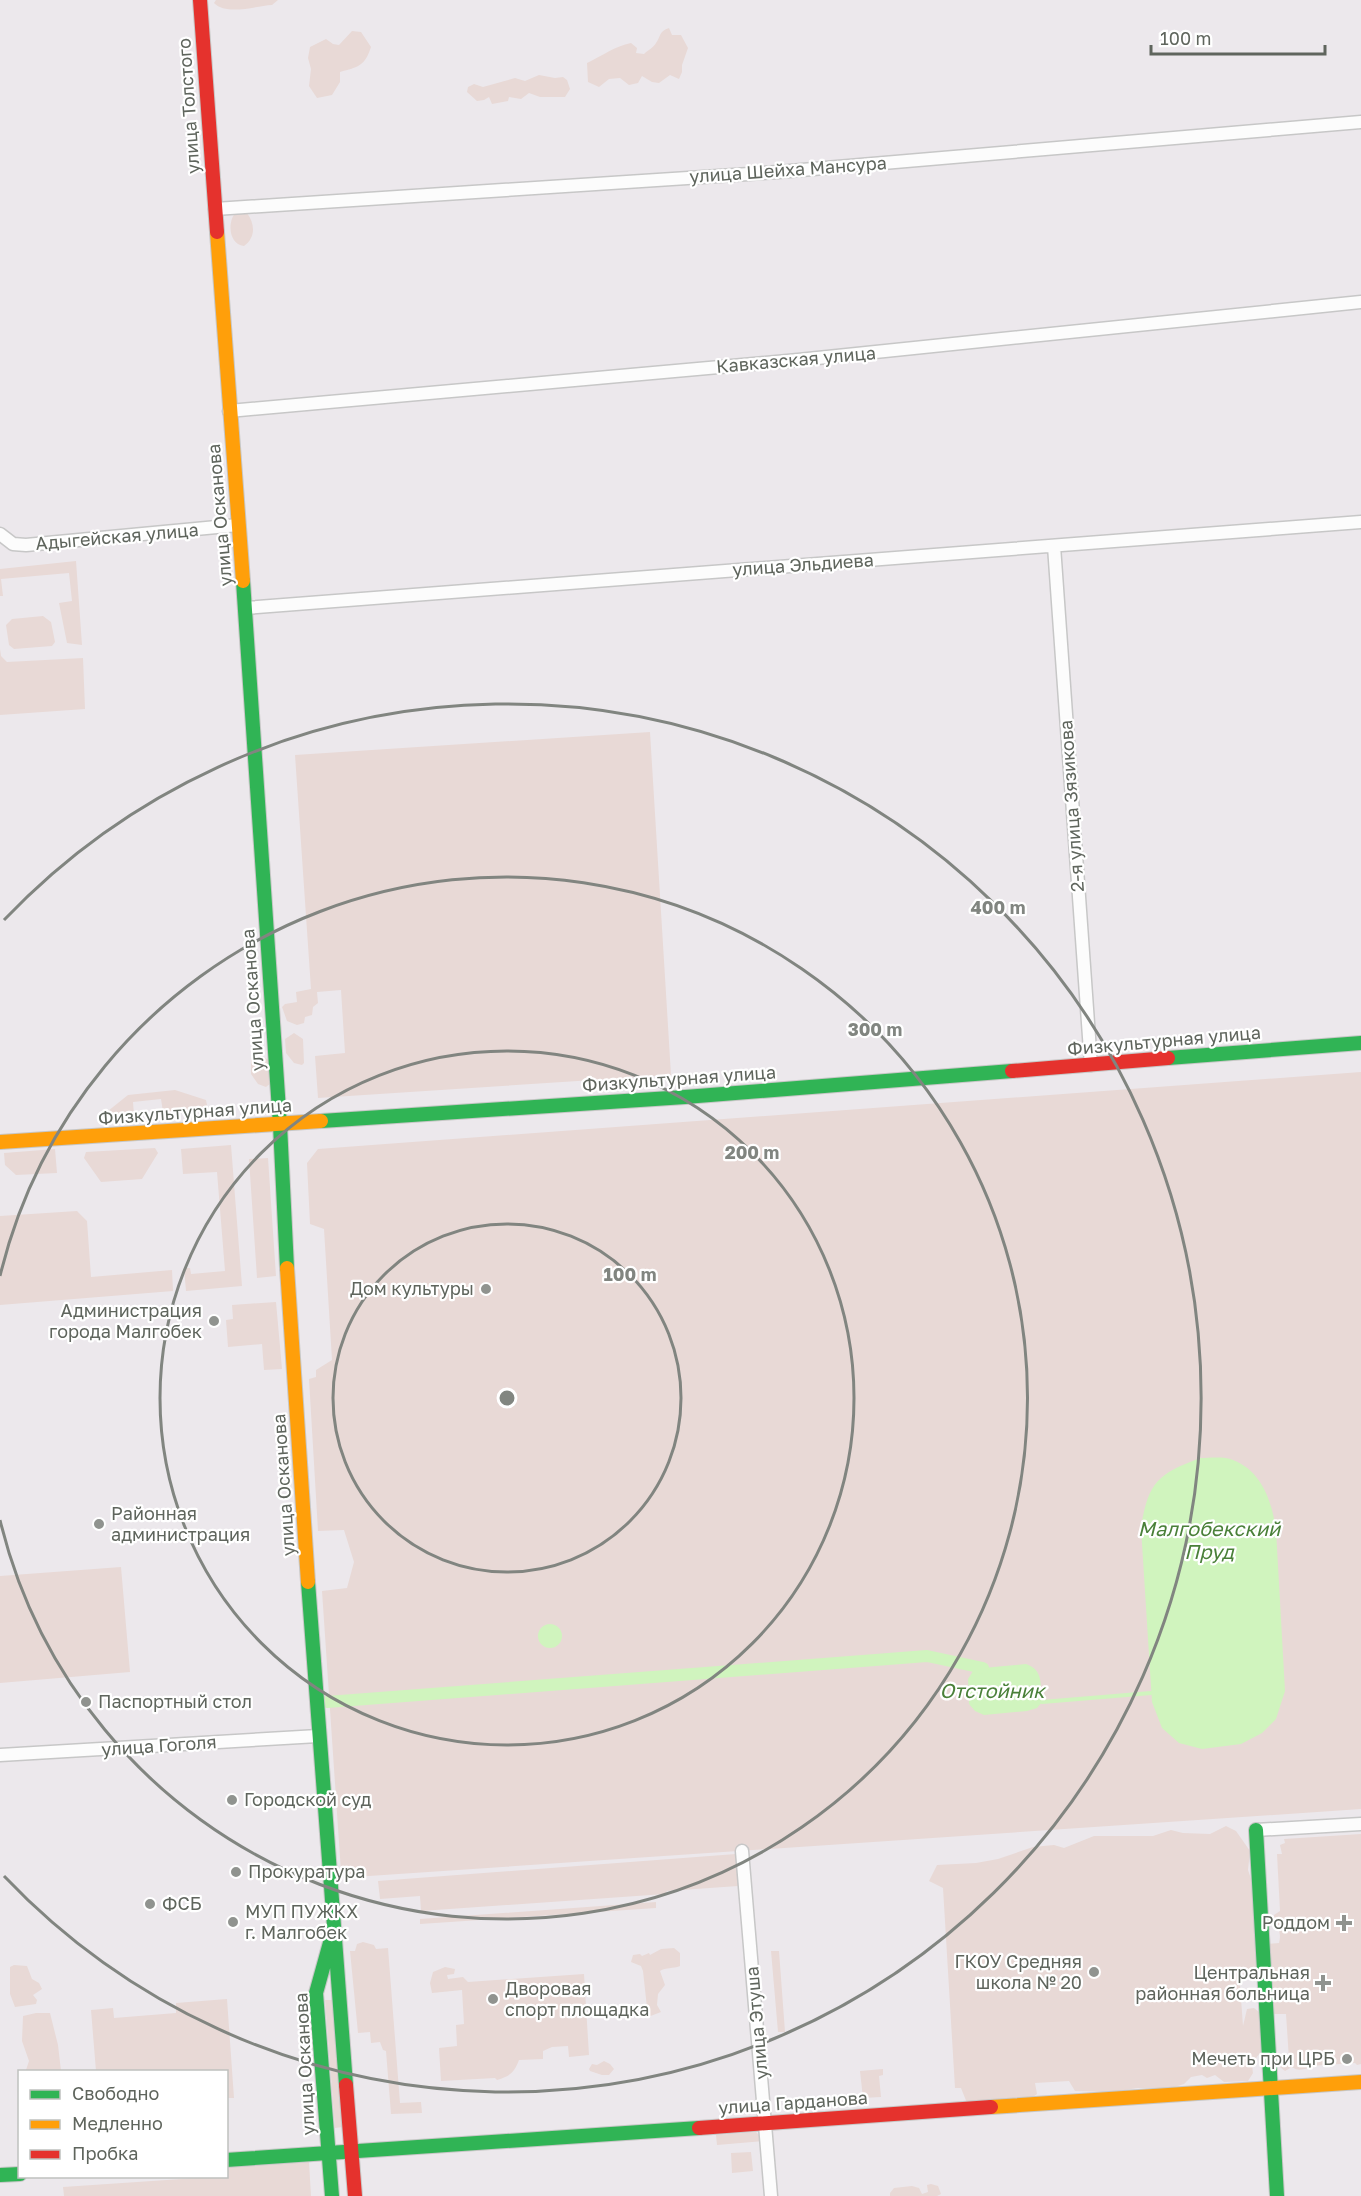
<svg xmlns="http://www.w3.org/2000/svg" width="1361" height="2196" viewBox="0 0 1361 2196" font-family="'Golos Text',sans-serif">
<rect width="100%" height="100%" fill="#ece8ec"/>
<path fill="#e8d9d6" d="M 216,0 L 278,0 L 272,5 C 255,6 227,16 214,3 Z
M 669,28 L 672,35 L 681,35 L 688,48 L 682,65 L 682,72 L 679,79 L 670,75 L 659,83 L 652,82 L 642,76 L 638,83 L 629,85 L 620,78 L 609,79 L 599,87 L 588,82 L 587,63 C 602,56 615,46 631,43 L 637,48 L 636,53 L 644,54 C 647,51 654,47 656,43 C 661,36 659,31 669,28 Z
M 352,31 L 361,32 L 371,47 C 365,66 358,67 340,72 L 340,82 L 332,95 L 317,98 L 309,86 L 311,69 L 308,58 L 310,47 L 326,39 L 333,44 L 339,45 Z
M 539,75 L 555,78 L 563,77 L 567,80 L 570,89 L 565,97 L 540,97 L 529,93 L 521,99 L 509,97 L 508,101 L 492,104 L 489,97 L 484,100 L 477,101 L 467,92 L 468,87 L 474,84 L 483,87 L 515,78 L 525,81 Z
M 237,211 L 247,213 C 255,224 256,237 244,246 C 228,244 227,220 237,211 Z
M 76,561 L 82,645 L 67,643 L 59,603 L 72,601 L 69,573 L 1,579 L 3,596 L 0,596 L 0,569 Z
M 43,616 L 51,622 L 55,642 L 52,646 L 14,649 L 9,645 L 6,625 L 12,619 Z
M 0,649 L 1,656 L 7,662 L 83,658 L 85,709 L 0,715 Z
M 650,732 L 671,1075 L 318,1098 L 315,1056 L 345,1053 L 341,990 L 317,992 L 318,1003 L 313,1007 L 312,1015 L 305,1017 L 304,1023 L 297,1025 L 287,1021 L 282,1007 L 285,1004 L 297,1002 L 296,992 L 311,989 L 295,755 Z
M 294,1033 L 303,1039 L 304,1063 L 302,1065 L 294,1063 L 286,1053 L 285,1039 Z
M 258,1055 L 261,1055 L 270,1061 L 271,1083 L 266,1087 L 258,1084 L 251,1074 L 251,1059 Z
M 1361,1072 L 1361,1809 L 354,1877 L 341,1872 L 322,1591 L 347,1588 L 354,1562 L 344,1530 L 318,1531 L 309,1379 L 316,1377 L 316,1370 L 332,1360 L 324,1229 L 310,1224 L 307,1163 L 318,1149 Z
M 175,1090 L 206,1100 L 207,1105 L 204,1109 L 163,1112 L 161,1099 L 133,1102 L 134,1115 L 109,1116 L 107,1114 L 108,1111 L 128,1095 Z
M 231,1145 L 242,1286 L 186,1291 L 184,1268 L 190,1268 L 191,1274 L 225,1271 L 217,1172 L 183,1174 L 181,1149 Z
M 155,1148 L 158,1153 L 142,1179 L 101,1182 L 84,1158 L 86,1152 Z
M 55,1149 L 57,1173 L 16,1175 L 5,1165 L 4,1153 Z
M 268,1158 L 276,1276 L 257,1278 L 249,1159 Z
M 77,1211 L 87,1221 L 91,1277 L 172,1270 L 173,1291 L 0,1305 L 0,1216 Z
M 276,1302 L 282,1369 L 264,1370 L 262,1344 L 228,1347 L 226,1320 L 233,1319 L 232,1305 Z
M 121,1567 L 130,1672 L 0,1683 L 0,1576 Z
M 1226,1826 L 1236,1831 L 1250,1851 L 1248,1870 L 1251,1879 L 1258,1972 L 1245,1976 L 1239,1971 L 1243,2026 L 1247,2009 L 1254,2008 L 1259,2012 L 1262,2051 C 1255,2059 1251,2063 1253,2073 L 1248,2081 L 1224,2082 L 1215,2075 L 1207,2078 L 1202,2075 L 1191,2077 L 1184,2084 L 1171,2088 L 1137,2088 L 1113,2092 L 1075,2091 L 1069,2081 L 1035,2083 L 1037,2094 L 1030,2099 L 967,2103 L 961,2088 L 955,2088 L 943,1888 L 929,1881 L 937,1865 L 976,1863 L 998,1859 L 1033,1847 L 1054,1845 L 1064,1848 L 1094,1836 L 1153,1836 L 1171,1830 L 1183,1833 L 1210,1834 Z
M 1361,1834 L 1361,2064 L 1357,2065 L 1355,2063 L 1309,2066 L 1308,2068 C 1301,2070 1298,2071 1292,2067 L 1285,2071 L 1280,2067 L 1289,2059 L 1286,2014 L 1270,2014 L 1266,1944 L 1279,1943 C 1283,1926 1273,1929 1274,1915 L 1280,1911 L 1277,1854 L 1282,1854 L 1280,1845 L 1285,1843 L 1284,1839 Z
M 736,1854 L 738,1886 L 667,1891 L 665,1894 L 421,1911 L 420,1896 L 380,1899 L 378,1881 Z
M 656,1902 L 656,1908 L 420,1924 L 420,1919 Z
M 363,1942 L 374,1945 L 376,1949 L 388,1948 L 400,2103 L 421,2102 L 422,2113 L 391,2114 L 386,2051 L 383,2050 L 380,2042 L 371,2043 L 370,2032 L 358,2033 L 350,1951 L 355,1951 L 357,1944 Z
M 674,1948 L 680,1953 L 680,1966 C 673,1969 666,1967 660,1971 L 665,1985 L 658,1994 L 657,2005 L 661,2012 L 648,2017 L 643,1971 L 641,1966 L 631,1962 L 633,1955 L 640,1954 L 642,1956 L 649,1953 L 650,1955 L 661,1949 Z
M 779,1951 L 785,2032 L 778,2032 L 771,1951 Z
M 14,1965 L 27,1966 L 32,1979 L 39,1983 L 42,1989 L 33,1995 L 37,2000 L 36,2004 L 15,2007 L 10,1994 L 10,1967 Z
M 445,1967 L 455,1969 L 454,1974 L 447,1975 L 448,1979 L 463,1977 L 468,1982 L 584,1974 L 589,2055 L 569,2057 L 568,2046 L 552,2047 L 543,2051 L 543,2059 L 519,2060 C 514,2073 510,2076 497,2080 L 495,2078 L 441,2081 L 439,2048 L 457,2046 L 456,2025 L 464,2024 L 462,1990 L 432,1993 L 430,1983 L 433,1972 Z
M 227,1999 L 234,2098 L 227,2098 L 226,2072 L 96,2071 L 91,2010 L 113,2008 L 114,2018 L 176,2013 L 176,2003 Z
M 325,2000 L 332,2000 L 343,2127 L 335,2128 Z
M 36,2013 L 50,2013 L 58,2045 L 61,2071 L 26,2070 L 29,2061 L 22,2041 L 23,2016 Z
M 604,2061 L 610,2064 L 614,2069 L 609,2075 L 602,2075 L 590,2071 L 589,2069 L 592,2064 L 597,2065 Z
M 883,2069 L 883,2075 L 879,2076 L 881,2097 L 863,2098 L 860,2071 Z
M 808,2097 L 816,2101 L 819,2098 L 823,2101 L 826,2108 L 821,2107 L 821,2110 L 814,2107 L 812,2110 L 807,2111 L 801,2107 L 796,2109 L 791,2105 L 794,2102 L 800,2103 Z
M 756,2132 L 765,2141 L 717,2145 L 716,2135 Z
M 751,2152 L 753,2171 L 732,2173 L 731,2153 Z
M 309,2162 L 311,2196 L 64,2196 L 63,2187 L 226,2176 L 227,2167 Z
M 931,2184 L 938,2186 L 941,2194 L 937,2196 L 890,2196 L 890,2193 L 894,2188 L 912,2186 L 919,2188 L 922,2194 L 928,2192 L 927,2185 Z"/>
<path fill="#d0f4be" d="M 1200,1458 C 1210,1458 1224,1456 1233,1460 C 1262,1471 1272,1502 1276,1530 L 1285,1691 L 1276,1719 L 1262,1733 L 1241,1744 L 1202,1749 L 1179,1743 L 1162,1728 L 1152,1702 L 1141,1528 C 1148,1482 1158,1474 1200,1458 Z
M538 1636a12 12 0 1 1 24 0a12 12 0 1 1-24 0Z
M 1026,1664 C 1044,1670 1040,1685 1042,1702 L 1037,1708 L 1027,1711 L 984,1715 L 975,1711 L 969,1704 L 968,1679 L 973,1671 L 983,1668 Z"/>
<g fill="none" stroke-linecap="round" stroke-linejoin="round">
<path stroke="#d0f4be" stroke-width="4" d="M 1042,1702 L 1151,1693"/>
<path stroke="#d0f4be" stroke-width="12" d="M 327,1702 L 927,1656 L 983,1668"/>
<defs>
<path id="street" d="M 215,209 L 778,172 L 1361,122
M 229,411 L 798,360 L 1361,302
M 0,534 L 13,544 L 26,545 L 238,525
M 1054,546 L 1091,1065
M 245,608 L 1361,522
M 0,1755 L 318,1736
M 1256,1830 L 1361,1824
M 742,1851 L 771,2196"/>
<path id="fast" d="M 243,581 L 280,1125 L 287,1268
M 1168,1058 L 1361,1043
M 321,1121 L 685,1097 L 1012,1071
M 308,1582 L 346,2085
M 1256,1830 L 1277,2196
M 331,1939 L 316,1993 L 332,2196
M 226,2160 L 699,2128
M 0,2175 L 20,2174"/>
<path id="slow" d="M 217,232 L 243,581
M 0,1142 L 321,1121
M 287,1268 L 308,1582
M 991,2107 L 1361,2082"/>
<path id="jam" d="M 200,0 L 217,232
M 1012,1071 L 1168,1058
M 346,2085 L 355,2196
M 699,2128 L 991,2107"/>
</defs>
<use href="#street" stroke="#c7c7c7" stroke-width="15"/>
<use href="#fast" stroke="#c7c7c6" stroke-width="16"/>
<use href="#slow" stroke="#c7c7c6" stroke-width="16"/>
<use href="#jam" stroke="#c7c7c6" stroke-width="16"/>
<use href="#street" stroke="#fcfcfc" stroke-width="12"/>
<use href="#fast" stroke="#30b455" stroke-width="14"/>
<use href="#slow" stroke="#ff9f0a" stroke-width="14"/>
<use href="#jam" stroke="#e5322d" stroke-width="14"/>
</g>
<g fill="none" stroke="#818580" stroke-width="3">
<circle cx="507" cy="1398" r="174"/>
<circle cx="507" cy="1398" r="347"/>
<path d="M0 1276A521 521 0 1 1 0 1520"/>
<path d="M4 920A694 694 0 1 1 4 1876"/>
</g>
<g fill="#90938f" stroke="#fff" stroke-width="2">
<circle cx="486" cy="1289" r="6"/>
<circle cx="214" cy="1321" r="6"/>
<circle cx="99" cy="1524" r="6"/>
<circle cx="86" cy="1702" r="6"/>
<circle cx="232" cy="1800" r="6"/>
<circle cx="236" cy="1872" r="6"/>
<circle cx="150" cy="1904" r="6"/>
<circle cx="233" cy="1922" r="6"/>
<path d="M1341 1914h6v6h6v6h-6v6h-6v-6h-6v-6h6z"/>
<circle cx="1094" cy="1972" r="6"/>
<path d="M1320 1974h6v6h6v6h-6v6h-6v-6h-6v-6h6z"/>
<circle cx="493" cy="1999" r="6"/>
<circle cx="1347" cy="2059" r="6"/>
</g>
<g text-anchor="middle" stroke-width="4.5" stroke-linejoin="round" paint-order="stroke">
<g font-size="18" fill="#5f655d" stroke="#fff">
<text transform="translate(189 106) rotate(-94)" y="6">улица Толстого</text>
<text transform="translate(788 170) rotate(-4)" y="6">улица Шейха Мансура</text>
<text transform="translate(796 360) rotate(-5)" y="6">Кавказская улица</text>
<text transform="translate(220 515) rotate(-95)" y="6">улица Осканова</text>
<text transform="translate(117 537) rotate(-5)" y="6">Адыгейская улица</text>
<text transform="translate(803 565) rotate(-4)" y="6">улица Эльдиева</text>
<text transform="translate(1072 806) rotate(-94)" y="6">2-я улица Зязикова</text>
<text transform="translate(253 1000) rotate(-94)" y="6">улица Осканова</text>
<text transform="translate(1164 1041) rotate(-5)" y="6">Физкультурная улица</text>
<text transform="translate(679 1079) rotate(-4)" y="6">Физкультурная улица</text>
<text transform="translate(195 1112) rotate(-4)" y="6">Физкультурная улица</text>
<text transform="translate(284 1485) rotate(-94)" y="6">улица Осканова</text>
<text transform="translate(159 1746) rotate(-4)" y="6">улица Гоголя</text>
<text transform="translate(757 2023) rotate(-95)" y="6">улица Этуша</text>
<text transform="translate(305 2064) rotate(-93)" y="6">улица Осканова</text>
<text transform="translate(793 2103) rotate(-4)" y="6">улица Гарданова</text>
</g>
<g font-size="18" fill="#5f655d" stroke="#fff" text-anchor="start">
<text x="474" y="1295" text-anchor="end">Дом культуры</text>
<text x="202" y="1317" text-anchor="end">Администрация<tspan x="202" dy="21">города Малгобек</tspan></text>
<text x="111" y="1520">Районная<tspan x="111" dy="21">администрация</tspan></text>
<text x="98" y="1708">Паспортный стол</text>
<text x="244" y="1806">Городской суд</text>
<text x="248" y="1878">Прокуратура</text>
<text x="162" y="1910">ФСБ</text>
<text x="245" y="1918">МУП ПУЖКХ<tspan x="245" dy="21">г. Малгобек</tspan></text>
<text x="1330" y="1929" text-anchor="end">Роддом</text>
<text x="1082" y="1968" text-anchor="end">ГКОУ Средняя<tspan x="1082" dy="21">школа № 20</tspan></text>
<text x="1310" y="1979" text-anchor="end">Центральная<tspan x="1310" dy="21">районная больница</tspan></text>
<text x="505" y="1995">Дворовая<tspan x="505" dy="21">спорт площадка</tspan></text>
<text x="1335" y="2065" text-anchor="end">Мечеть при ЦРБ</text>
</g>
<g font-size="20" font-style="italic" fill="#4a8039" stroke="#fff">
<text x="1209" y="1536">Малгобекский<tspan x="1209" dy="23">Пруд</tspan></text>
<text x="992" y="1698">Отстойник</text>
</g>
</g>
<circle cx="507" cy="1398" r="9" fill="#818580" stroke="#fff" stroke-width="3"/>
<g font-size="18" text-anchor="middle" font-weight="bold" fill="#818580" stroke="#fff" stroke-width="4.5" stroke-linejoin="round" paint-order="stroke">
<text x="998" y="914">400 m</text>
<text x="875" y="1036">300 m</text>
<text x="752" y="1159">200 m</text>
<text x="630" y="1281">100 m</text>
</g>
<rect x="18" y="2070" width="210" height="108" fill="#ffffff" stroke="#bfc1be" stroke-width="1.5"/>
<rect x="30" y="2090" width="30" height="9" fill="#30b455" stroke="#bfc1be" stroke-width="1.5"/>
<text x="72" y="2100" font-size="18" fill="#5f655d">Свободно</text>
<rect x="30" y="2120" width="30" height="9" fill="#ff9f0a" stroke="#bfc1be" stroke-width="1.5"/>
<text x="72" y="2130" font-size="18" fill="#5f655d">Медленно</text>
<rect x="30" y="2150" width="30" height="9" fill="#e5322d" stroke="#bfc1be" stroke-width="1.5"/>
<text x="72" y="2160" font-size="18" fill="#5f655d">Пробка</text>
<path d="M1151 45v9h174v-9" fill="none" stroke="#5f655d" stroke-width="3"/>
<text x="1160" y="45" font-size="18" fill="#5f655d" stroke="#ffffff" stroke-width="4.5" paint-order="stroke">100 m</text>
</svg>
